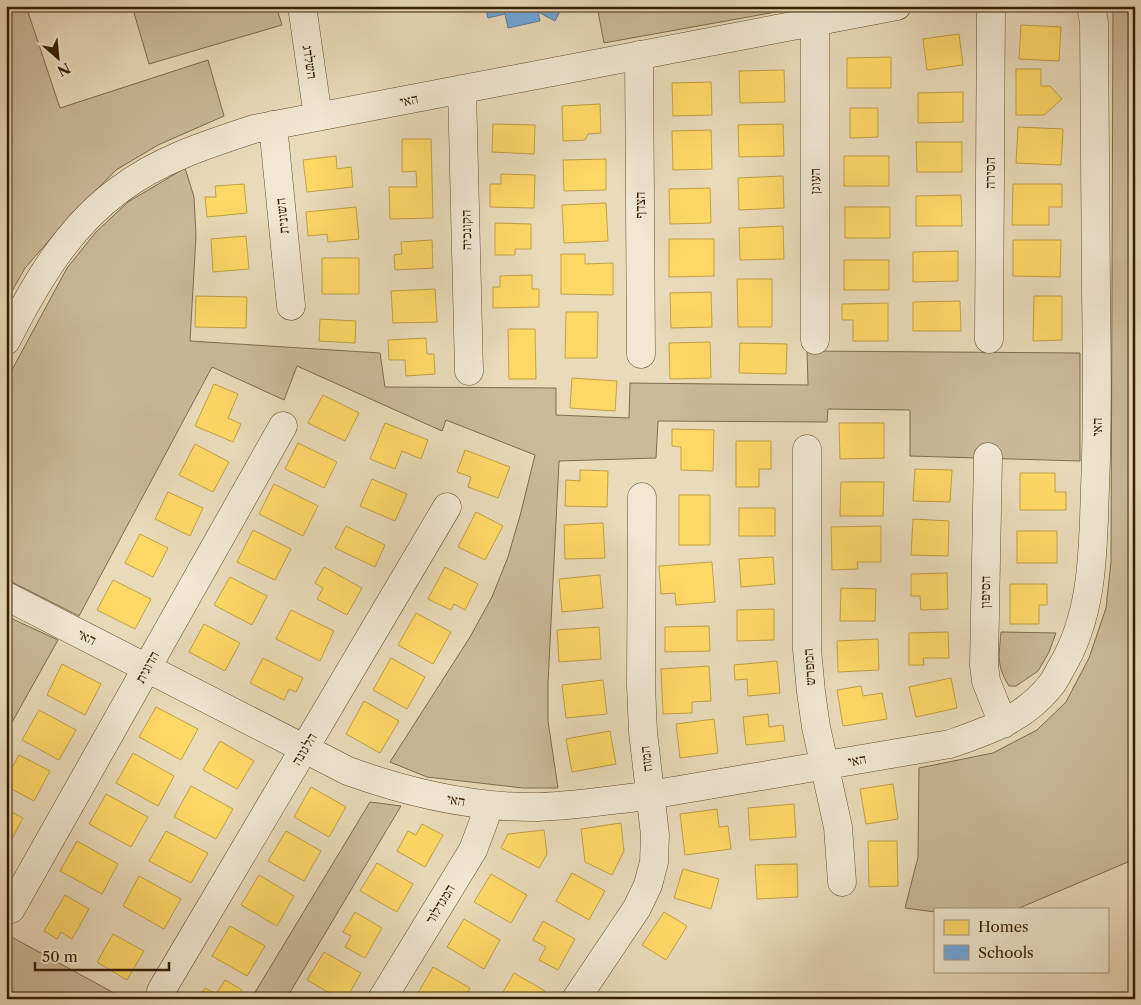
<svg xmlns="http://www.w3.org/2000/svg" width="1141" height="1005" viewBox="0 0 1141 1005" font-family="'Libre Caslon Text','Frank Ruhl Libre',serif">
<rect width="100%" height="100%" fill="#e9dab9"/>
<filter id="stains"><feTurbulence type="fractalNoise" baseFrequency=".004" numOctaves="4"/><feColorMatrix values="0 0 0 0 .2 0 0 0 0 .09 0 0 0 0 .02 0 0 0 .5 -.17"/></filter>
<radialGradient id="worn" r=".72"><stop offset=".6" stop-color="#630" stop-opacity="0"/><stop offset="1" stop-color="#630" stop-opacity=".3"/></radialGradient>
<path fill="#cbba9a" stroke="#806c4d" d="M 6,6 L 26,6 L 60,108 L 208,60 L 224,116 L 158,145 L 116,170 L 66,221 L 25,268 L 6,302 Z
M 132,6 L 276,6 L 282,25 L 149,64 Z
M 597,6 L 809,6 L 604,43 Z
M 1113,6 L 1135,6 L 1135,859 L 1017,909 L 935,909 L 935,912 L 905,908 L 918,857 L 919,768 L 993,753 L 1037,730 L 1066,702 L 1089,658 L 1106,608 L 1111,562 Z
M 185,168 L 194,197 L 196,236 L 190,341 L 380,353 L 385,387 L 556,388 L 556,415 L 629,418 L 630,383 L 808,385 L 807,351 L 1080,353 L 1080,461 L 910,456 L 910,410 L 828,409 L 827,422 L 658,421 L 656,458 L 559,461 L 548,683 L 548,721 L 558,788 L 523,788 L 427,777 L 390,762 L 470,637 L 492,597 L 508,557 L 521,512 L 535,455 L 446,420 L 442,431 L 297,366 L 284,400 L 212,367 L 79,616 L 6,579 L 6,381 L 67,268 L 96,232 L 128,202 Z
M 6,616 L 58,640 L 6,733 Z
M 1001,632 L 1056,633 L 1049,652 L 1038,671 L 1016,686 L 1009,686 C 996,665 999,656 1001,632 Z
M 370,802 L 401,806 L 286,999 L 251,999 Z
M 6,934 L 125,999 L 6,999 Z"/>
<path fill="#ffd966" stroke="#c3a147" d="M 1021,25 L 1061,27 L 1059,61 L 1019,59 Z
M 959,34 L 963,65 L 927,70 L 923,39 Z
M 891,57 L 891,88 L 847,88 L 847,58 Z
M 1016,69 L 1041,69 L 1041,86 L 1050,86 L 1062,99 L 1044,115 L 1016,115 Z
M 784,70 L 785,102 L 740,103 L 739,71 Z
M 711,82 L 712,115 L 673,116 L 672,83 Z
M 963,92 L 963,122 L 918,123 L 918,93 Z
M 600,104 L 601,133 L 588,134 L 585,140 L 563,141 L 562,106 Z
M 850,108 L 878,108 L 878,137 L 850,138 Z
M 493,124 L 535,125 L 534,154 L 492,152 Z
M 783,124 L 784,156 L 739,157 L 738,125 Z
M 1018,127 L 1063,129 L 1061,165 L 1016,163 Z
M 711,130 L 712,169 L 673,170 L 672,131 Z
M 402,139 L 431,139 L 433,218 L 390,219 L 389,187 L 417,187 L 416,171 L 402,172 Z
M 916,142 L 962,142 L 962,172 L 917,172 Z
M 336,156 L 337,169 L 351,167 L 353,187 L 307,192 L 303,160 Z
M 844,156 L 889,156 L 889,186 L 844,186 Z
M 606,159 L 606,190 L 564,191 L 563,160 Z
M 501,174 L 535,175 L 534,208 L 490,207 L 490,184 L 501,184 Z
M 783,176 L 784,208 L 739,210 L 738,178 Z
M 244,184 L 247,213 L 207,217 L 205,197 L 216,197 L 215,186 Z
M 1013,184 L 1062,184 L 1062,207 L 1049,207 L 1049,225 L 1012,225 Z
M 710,188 L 711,223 L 670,224 L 669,189 Z
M 961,195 L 962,226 L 916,226 L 916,196 Z
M 606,203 L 608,241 L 564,243 L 562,205 Z
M 356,207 L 359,239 L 328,242 L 327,234 L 308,236 L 306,212 Z
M 845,207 L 890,207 L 890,238 L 845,238 Z
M 495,223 L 531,224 L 531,249 L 515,249 L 515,255 L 495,255 Z
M 783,226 L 784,259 L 740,260 L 739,228 Z
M 246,236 L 249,269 L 213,272 L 211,239 Z
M 669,239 L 714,239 L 714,276 L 669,277 Z
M 432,240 L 433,268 L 395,270 L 394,255 L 402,254 L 401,242 Z
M 1013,240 L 1061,240 L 1060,277 L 1013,276 Z
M 958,251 L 958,281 L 913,282 L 913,252 Z
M 561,254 L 585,254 L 585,264 L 613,263 L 613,295 L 561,294 Z
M 322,258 L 359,258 L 359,294 L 322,294 Z
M 844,260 L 889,260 L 889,290 L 844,290 Z
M 532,275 L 532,289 L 539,289 L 539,307 L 493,308 L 493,287 L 500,287 L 500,276 Z
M 737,279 L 772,279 L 772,327 L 738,327 Z
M 435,289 L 437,322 L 393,323 L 391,291 Z
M 711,292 L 712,327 L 671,328 L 670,293 Z
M 196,296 L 247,297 L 246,328 L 195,327 Z
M 1034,296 L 1062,296 L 1062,340 L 1033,341 Z
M 960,301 L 961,331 L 913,331 L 913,302 Z
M 888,303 L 888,341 L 853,341 L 853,320 L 842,320 L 842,304 Z
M 566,312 L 598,312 L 597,358 L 565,358 Z
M 320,319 L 356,321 L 355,343 L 319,341 Z
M 508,329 L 535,329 L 536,379 L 509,379 Z
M 426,338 L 427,354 L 434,354 L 435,374 L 406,376 L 405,360 L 389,360 L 388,340 Z
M 710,342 L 711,378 L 670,379 L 669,343 Z
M 740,343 L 787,344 L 786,374 L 739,373 Z
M 572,378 L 617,381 L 615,411 L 570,408 Z
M 214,384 L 238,394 L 228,418 L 241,424 L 233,442 L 195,426 Z
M 323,395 L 359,413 L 345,441 L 308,423 Z
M 385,423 L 428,440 L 421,459 L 402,451 L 395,469 L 370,459 Z
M 839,423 L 884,423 L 884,458 L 840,459 Z
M 672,429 L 714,430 L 713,471 L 681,470 L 681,447 L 672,446 Z
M 736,441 L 771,441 L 771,469 L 759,469 L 759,487 L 736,487 Z
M 298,443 L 337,462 L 324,488 L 285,469 Z
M 195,444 L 229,462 L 213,492 L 179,475 Z
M 465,450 L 510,467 L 498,498 L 468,487 L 471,477 L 457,472 Z
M 915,469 L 952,470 L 950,502 L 913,501 Z
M 580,470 L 608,471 L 607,507 L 565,506 L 566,480 L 580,481 Z
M 1020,473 L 1055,473 L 1055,492 L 1066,492 L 1066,510 L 1020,510 Z
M 372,479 L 407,494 L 395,521 L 360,506 Z
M 841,482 L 884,482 L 883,516 L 840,516 Z
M 274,484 L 318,506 L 303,536 L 259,514 Z
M 168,492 L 203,508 L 190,536 L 155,519 Z
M 679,495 L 710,495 L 710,545 L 679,545 Z
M 739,508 L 775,508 L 775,536 L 739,536 Z
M 476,512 L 503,526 L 485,560 L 458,547 Z
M 913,519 L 949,521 L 948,556 L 911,555 Z
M 603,523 L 605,558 L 565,559 L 564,525 Z
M 346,526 L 385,545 L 375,567 L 335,548 Z
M 881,526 L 881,562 L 857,562 L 858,569 L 832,570 L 831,527 Z
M 253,530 L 291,549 L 275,580 L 237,562 Z
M 1017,531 L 1057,531 L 1057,563 L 1017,563 Z
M 140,534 L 168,548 L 153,577 L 125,563 Z
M 773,557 L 775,584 L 741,587 L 739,559 Z
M 712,562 L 715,602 L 676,605 L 675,593 L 661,594 L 659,566 Z
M 324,567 L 362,588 L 347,615 L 317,599 L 323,588 L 315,583 Z
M 445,567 L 478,584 L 465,610 L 454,604 L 451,610 L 428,599 Z
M 947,573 L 948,609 L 921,610 L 920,596 L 911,596 L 911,574 Z
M 600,575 L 603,608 L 562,612 L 559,579 Z
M 230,577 L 267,596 L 252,625 L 214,605 Z
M 113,580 L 151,599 L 135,629 L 97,610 Z
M 1010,584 L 1047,584 L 1047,605 L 1039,605 L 1039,624 L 1010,624 Z
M 841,588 L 876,589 L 875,621 L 840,621 Z
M 774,609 L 774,640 L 737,641 L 737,610 Z
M 291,610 L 334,631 L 320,661 L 276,639 Z
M 416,613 L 451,632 L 433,664 L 398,645 Z
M 204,624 L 240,643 L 225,671 L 189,652 Z
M 709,626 L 710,651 L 665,652 L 665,627 Z
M 599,627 L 601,659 L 559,662 L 557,630 Z
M 948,632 L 949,658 L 923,658 L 924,665 L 909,665 L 909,633 Z
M 878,639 L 879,670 L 838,672 L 837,641 Z
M 263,658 L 303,678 L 296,692 L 289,689 L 284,700 L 250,683 Z
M 391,658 L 425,677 L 407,709 L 373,690 Z
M 777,661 L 780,693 L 748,696 L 747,679 L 735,680 L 734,665 Z
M 62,664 L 101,684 L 85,715 L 47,695 Z
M 709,666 L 711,701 L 692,702 L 692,713 L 663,714 L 661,669 Z
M 951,678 L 957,708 L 916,717 L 909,687 Z
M 603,680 L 607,714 L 566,718 L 562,685 Z
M 861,686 L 863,696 L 882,693 L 887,719 L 843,726 L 837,690 Z
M 364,701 L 399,721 L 380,753 L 346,734 Z
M 156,707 L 198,729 L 181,760 L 139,737 Z
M 39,710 L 76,730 L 59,760 L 22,740 Z
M 768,714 L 769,727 L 783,725 L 785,741 L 746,745 L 743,717 Z
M 714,719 L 718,753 L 680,758 L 676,724 Z
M 610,731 L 616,764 L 572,772 L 566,739 Z
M 220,741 L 254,761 L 237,789 L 203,770 Z
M 133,753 L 174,776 L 158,806 L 116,783 Z
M 19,755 L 50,771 L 34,801 L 6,786 L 6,779 Z
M 893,784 L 898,819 L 866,824 L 860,789 Z
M 191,786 L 233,809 L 216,839 L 174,817 Z
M 311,787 L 346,807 L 329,837 L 294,817 Z
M 106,794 L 148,817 L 131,847 L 89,824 Z
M 794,804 L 796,837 L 750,840 L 748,808 Z
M 6,809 L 23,818 L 7,848 L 6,847 Z
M 717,809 L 719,827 L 728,826 L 731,849 L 685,855 L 680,814 Z
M 621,823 L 624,851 L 612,875 L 585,862 L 581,829 Z
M 422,824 L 443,835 L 425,867 L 397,851 L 408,831 L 416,835 Z
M 544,830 L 547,854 L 539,868 L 501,848 L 508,834 Z
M 166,831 L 208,853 L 191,883 L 149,861 Z
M 286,831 L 321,851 L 304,881 L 268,861 Z
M 77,841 L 118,864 L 102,894 L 60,871 Z
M 868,841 L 897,841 L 898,886 L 869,887 Z
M 377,863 L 413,884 L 397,912 L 360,891 Z
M 797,864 L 798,897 L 757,899 L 755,865 Z
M 683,869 L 719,879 L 711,909 L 674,898 Z
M 572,873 L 605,891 L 589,920 L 556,901 Z
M 491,874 L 527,895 L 511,923 L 474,902 Z
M 259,875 L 294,896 L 277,926 L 241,905 Z
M 139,876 L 181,899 L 164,929 L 123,906 Z
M 65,895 L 89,909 L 72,939 L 61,932 L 57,939 L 44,931 Z
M 355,912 L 382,928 L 365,958 L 345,947 L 351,936 L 343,932 Z
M 664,912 L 687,926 L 666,960 L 642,945 Z
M 464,919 L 500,940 L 484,969 L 447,947 Z
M 543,921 L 575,939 L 558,970 L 539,960 L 546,947 L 533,940 Z
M 230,926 L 265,946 L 247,976 L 212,956 Z
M 113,934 L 144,951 L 127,980 L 97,962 Z
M 324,952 L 361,973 L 346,999 L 340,999 L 307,980 Z
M 433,967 L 470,988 L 464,999 L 423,999 L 417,995 Z
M 514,973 L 545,991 L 541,999 L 522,999 L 519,997 L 518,999 L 499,999 Z
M 225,980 L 242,990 L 236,999 L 198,999 L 205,988 L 216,994 Z"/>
<path fill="#6fa8dc" stroke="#5e7f9a" d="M 485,6 L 563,6 L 555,21 L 538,12 L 540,21 L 508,28 L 505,14 L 488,18 Z"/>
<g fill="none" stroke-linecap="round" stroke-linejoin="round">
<defs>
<path id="minor" d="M 302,6 L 318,117
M 815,22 L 815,340
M 639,55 L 641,354
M 462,89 L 469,371
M 273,125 L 291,306
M 989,339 L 991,6
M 6,341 C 35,284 67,228 119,190 C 158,160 208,144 254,129 L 897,6
M 807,449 L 807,649 L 811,692 L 816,727 L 838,827 L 842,882
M 988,457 L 984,665 L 986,681 L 1003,724
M 6,596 L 348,771 C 409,793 474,808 539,807 C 572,806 605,801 638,797 L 950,744 C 990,730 1024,719 1051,685 C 1055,680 1058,674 1061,668 C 1094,614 1093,548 1095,487 C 1098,422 1097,357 1096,292 C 1095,202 1095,112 1094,22 L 1091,6
M 11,909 L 283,426
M 161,991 L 447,507
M 382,999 L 473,850 L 485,818 L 486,805
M 576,999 L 637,908 L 648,885 L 654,862 L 655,835 L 643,732 L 641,685 L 642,497"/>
</defs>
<use href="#minor" stroke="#634d2e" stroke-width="29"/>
<use href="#minor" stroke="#f1e7d2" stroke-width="28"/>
</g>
<g text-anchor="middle" stroke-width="5" stroke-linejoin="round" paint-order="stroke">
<g font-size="14" fill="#361e00" stroke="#f1e7d2">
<text transform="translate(310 62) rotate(81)" y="5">השלדג</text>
<text transform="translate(409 100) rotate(-11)" y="5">האי</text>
<text transform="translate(990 173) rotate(-90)" y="5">הסירה</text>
<text transform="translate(815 181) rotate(-90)" y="5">העוגן</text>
<text transform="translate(640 205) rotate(-90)" y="5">הצדף</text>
<text transform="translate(282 216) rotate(-96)" y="5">השונית</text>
<text transform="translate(466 230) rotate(-91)" y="5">הקונכיה</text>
<text transform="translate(1097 427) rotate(-90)" y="5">האי</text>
<text transform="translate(985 592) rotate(-89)" y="5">הסיפון</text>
<text transform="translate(87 637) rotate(27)" y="5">האי</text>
<text transform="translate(147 667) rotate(-61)" y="5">הדוגית</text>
<text transform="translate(809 667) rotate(-94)" y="5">המפרש</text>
<text transform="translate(304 749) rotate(-59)" y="5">הלגונה</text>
<text transform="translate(646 759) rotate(-97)" y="5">המזח</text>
<text transform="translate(857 760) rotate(-10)" y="5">האי</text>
<text transform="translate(456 800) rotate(10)" y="5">האי</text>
<text transform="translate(440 904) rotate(-59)" y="5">המגדלור</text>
</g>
</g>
<rect width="1141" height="1005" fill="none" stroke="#e9dab9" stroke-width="25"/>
<rect x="8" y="8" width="1126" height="990" fill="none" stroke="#361e00" stroke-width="2.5"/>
<rect x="12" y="12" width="1116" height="980" fill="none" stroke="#361e00"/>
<rect x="934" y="908" width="175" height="65" fill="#f1e7d2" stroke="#a6977e"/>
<rect x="944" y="920" width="25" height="15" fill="#ffd966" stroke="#a6977e"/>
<text x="978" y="932" font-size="15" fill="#361e00">Homes</text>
<rect x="944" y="945" width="25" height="15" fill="#6fa8dc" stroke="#a6977e"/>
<text x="978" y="958" font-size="15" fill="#361e00">Schools</text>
<g transform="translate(58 58) rotate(153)" stroke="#f1e7d2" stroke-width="4" paint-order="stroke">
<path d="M0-4L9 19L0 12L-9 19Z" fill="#361e00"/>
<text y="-8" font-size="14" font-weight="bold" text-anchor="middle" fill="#361e00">N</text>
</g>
<path d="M35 962v8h134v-8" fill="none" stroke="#361e00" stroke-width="2.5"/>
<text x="42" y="962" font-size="15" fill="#361e00" stroke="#f1e7d2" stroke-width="4" paint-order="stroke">50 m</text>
<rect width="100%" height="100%" filter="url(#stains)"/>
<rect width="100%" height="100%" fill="url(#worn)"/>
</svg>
